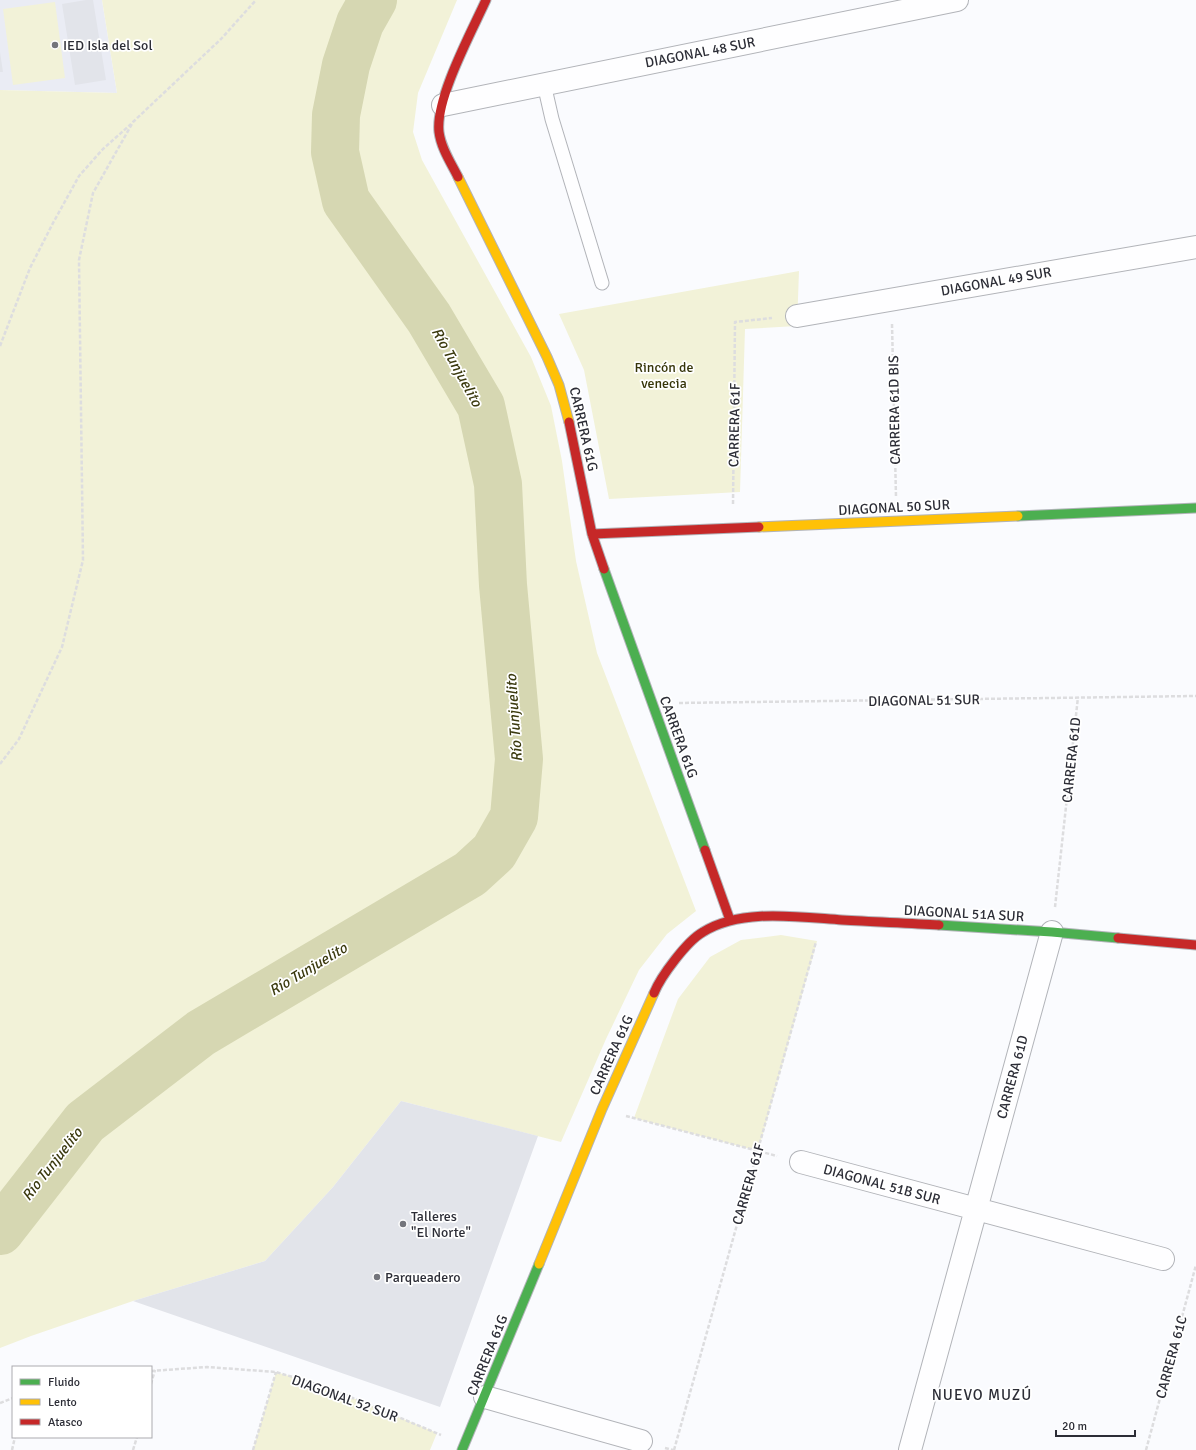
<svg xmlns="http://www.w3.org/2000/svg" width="1196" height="1450" viewBox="0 0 1196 1450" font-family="Signika,sans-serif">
<rect width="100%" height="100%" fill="#fafbfe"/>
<path fill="#eaecf4" d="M 0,0 L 102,0 L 117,93 L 0,90 Z"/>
<path fill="#f2f2d8" d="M 102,0 L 457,0 L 418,93 L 413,132 L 422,160 L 531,357 L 551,406 L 562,461 L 576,561 L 597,653 L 696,911 L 667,934 L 639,970 L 606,1039 L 561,1142 L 401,1101 L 333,1187 L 265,1261 L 133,1301 L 31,1336 L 0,1348 L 0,90 L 117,93 Z
M 55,2 L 65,78 L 13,85 L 3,9 Z
M 799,271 L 797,326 L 745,329 L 740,492 L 609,499 L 584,370 L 559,314 Z
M 781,935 L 817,941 L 758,1151 L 634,1118 L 678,999 L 710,957 L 741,940 Z
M 276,1372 L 329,1388 L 437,1433 L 430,1450 L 253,1450 Z"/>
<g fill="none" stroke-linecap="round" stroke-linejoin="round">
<path stroke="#d6d7b2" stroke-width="48" d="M 0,1231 L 85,1122 L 201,1033 L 470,874 L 494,852 L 514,817 L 519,759 L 503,585 L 498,484 L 481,406 L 429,318 L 346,201 L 335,152 L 336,115 L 346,65 L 360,23 L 373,0"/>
</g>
<path fill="#e2e4ea" d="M 86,0 L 93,0 L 106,80 L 75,85 L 62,4 Z
M 0,52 L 3,72 L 0,72 Z
M 401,1101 L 538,1136 L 440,1407 L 133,1301 L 265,1261 L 333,1187 Z"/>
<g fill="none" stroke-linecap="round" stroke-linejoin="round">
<defs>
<path id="lane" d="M 544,84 L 552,119 L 602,283"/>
<path id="street" d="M 443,105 L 957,0
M 797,316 L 1196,247
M 801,1162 L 1163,1259
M 485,1397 L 641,1441
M 910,1450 L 1052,932"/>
<path id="fast" d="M 1018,516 L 1196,508
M 604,569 L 705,850
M 939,925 L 1052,932 L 1118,938
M 462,1450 L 539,1264"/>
<path id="slow" d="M 458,177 L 547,357 L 559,385 L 569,422
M 759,527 L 1018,516
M 539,1264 L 602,1109 L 654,993"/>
<path id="jam" d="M 458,177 C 451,163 441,148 439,132 C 435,99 472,31 486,0
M 569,422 L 592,534 L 604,569
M 592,534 L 759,527
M 705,850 L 730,920
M 1118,938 L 1196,945
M 654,993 C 661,976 687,941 703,932 C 741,908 799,917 842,920 C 875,922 907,923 939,925"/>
</defs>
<use href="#lane" stroke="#b2b4b9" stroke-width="15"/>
<use href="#street" stroke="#b2b4b9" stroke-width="24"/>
<use href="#fast" stroke="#b2b4b9" stroke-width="11"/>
<use href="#slow" stroke="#b2b4b9" stroke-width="11"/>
<use href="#jam" stroke="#b2b4b9" stroke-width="11"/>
<path stroke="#dddddf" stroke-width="2.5" stroke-dasharray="4 2" stroke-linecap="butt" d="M 892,324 L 896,497
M 0,346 L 30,268 L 53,223 L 79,176 L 103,149 L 131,124
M 733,504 L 735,322 L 772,318
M 679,703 L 1196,696
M 0,764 L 19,739 L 62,647 L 83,560 L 79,260 L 93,193 L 133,122 L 221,39 L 256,0
M 1055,907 L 1078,697
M 626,1116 L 777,1156
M 151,1371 L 207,1367 L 276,1372 L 329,1388 L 441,1435
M 151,1384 L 155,1370
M 0,1403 L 13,1398
M 665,1448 L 673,1450
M 12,1450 L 15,1437
M 133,1450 L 137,1437
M 253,1450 L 276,1372
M 674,1450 L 816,942
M 1146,1450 L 1196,1265"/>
<use href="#lane" stroke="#fefeff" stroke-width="13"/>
<use href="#street" stroke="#fefeff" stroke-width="22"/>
<use href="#fast" stroke="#4caf50" stroke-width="9"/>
<use href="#slow" stroke="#ffc107" stroke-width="9"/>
<use href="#jam" stroke="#c62828" stroke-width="9"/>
</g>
<g fill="#74757c" stroke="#fff" stroke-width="1.5">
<circle cx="55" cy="45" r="4"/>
<circle cx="403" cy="1224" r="4"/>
<circle cx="377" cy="1277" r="4"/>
</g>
<g text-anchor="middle" stroke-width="3.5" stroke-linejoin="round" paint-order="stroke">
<g font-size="14" fill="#2c2d36" stroke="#fff" text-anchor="start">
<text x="63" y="50">IED Isla del Sol</text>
<text x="411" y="1221">Talleres<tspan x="411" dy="16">"El Norte"</tspan></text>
<text x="385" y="1282">Parqueadero</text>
</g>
<g font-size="14" fill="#2c2d36" stroke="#fff">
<text transform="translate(700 52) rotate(-11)" y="5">DIAGONAL 48 SUR</text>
<text transform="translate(996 281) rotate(-10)" y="5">DIAGONAL 49 SUR</text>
<text transform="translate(894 410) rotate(-91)" y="5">CARRERA 61D BIS</text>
<text transform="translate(734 425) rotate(-89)" y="5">CARRERA 61F</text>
<text transform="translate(584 429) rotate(77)" y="5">CARRERA 61G</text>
<text transform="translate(894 507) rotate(-3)" y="5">DIAGONAL 50 SUR</text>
<text transform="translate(924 700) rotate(-1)" y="5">DIAGONAL 51 SUR</text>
<text transform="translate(679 737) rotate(70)" y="5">CARRERA 61G</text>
<text transform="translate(1071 760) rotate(-84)" y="5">CARRERA 61D</text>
<text transform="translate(964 913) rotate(3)" y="5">DIAGONAL 51A SUR</text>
<text transform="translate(611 1055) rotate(-66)" y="5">CARRERA 61G</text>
<text transform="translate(1012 1077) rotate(-75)" y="5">CARRERA 61D</text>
<text transform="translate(748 1184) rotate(-74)" y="5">CARRERA 61F</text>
<text transform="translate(882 1184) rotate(15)" y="5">DIAGONAL 51B SUR</text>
<text transform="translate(487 1355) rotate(-68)" y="5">CARRERA 61G</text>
<text transform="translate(1171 1357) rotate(-75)" y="5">CARRERA 61C</text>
<text transform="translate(345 1398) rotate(20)" y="5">DIAGONAL 52 SUR</text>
</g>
<g font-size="14" fill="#363509" stroke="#fff">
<text x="664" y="372">Rincón de<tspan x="664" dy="16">venecia</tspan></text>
</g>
<g font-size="15" font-style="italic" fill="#3b3a0f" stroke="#fff">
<text transform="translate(457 367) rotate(61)" y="5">Río Tunjuelito</text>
<text transform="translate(514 718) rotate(-94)" y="5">Río Tunjuelito</text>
<text transform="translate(308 969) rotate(-31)" y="5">Río Tunjuelito</text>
<text transform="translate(52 1164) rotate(-52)" y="5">Río Tunjuelito</text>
</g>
<g font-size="15" letter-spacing="1" fill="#2c2d36" stroke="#fff">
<text x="982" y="1400">NUEVO MUZÚ</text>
</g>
</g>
<rect x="12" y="1366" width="140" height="72" fill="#ffffff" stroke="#ababaf"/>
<rect x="20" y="1379" width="20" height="6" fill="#4caf50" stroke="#ababaf"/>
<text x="48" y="1386" font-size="12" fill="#2c2d36">Fluido</text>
<rect x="20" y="1399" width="20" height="6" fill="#ffc107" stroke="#ababaf"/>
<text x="48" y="1406" font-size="12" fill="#2c2d36">Lento</text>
<rect x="20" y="1419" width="20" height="6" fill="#c62828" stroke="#ababaf"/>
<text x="48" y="1426" font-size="12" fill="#2c2d36">Atasco</text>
<path d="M1056 1430v6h79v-6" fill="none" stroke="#2c2d36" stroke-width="2"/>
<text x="1062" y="1430" font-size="12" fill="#2c2d36" stroke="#ffffff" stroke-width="3" paint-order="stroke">20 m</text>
</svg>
